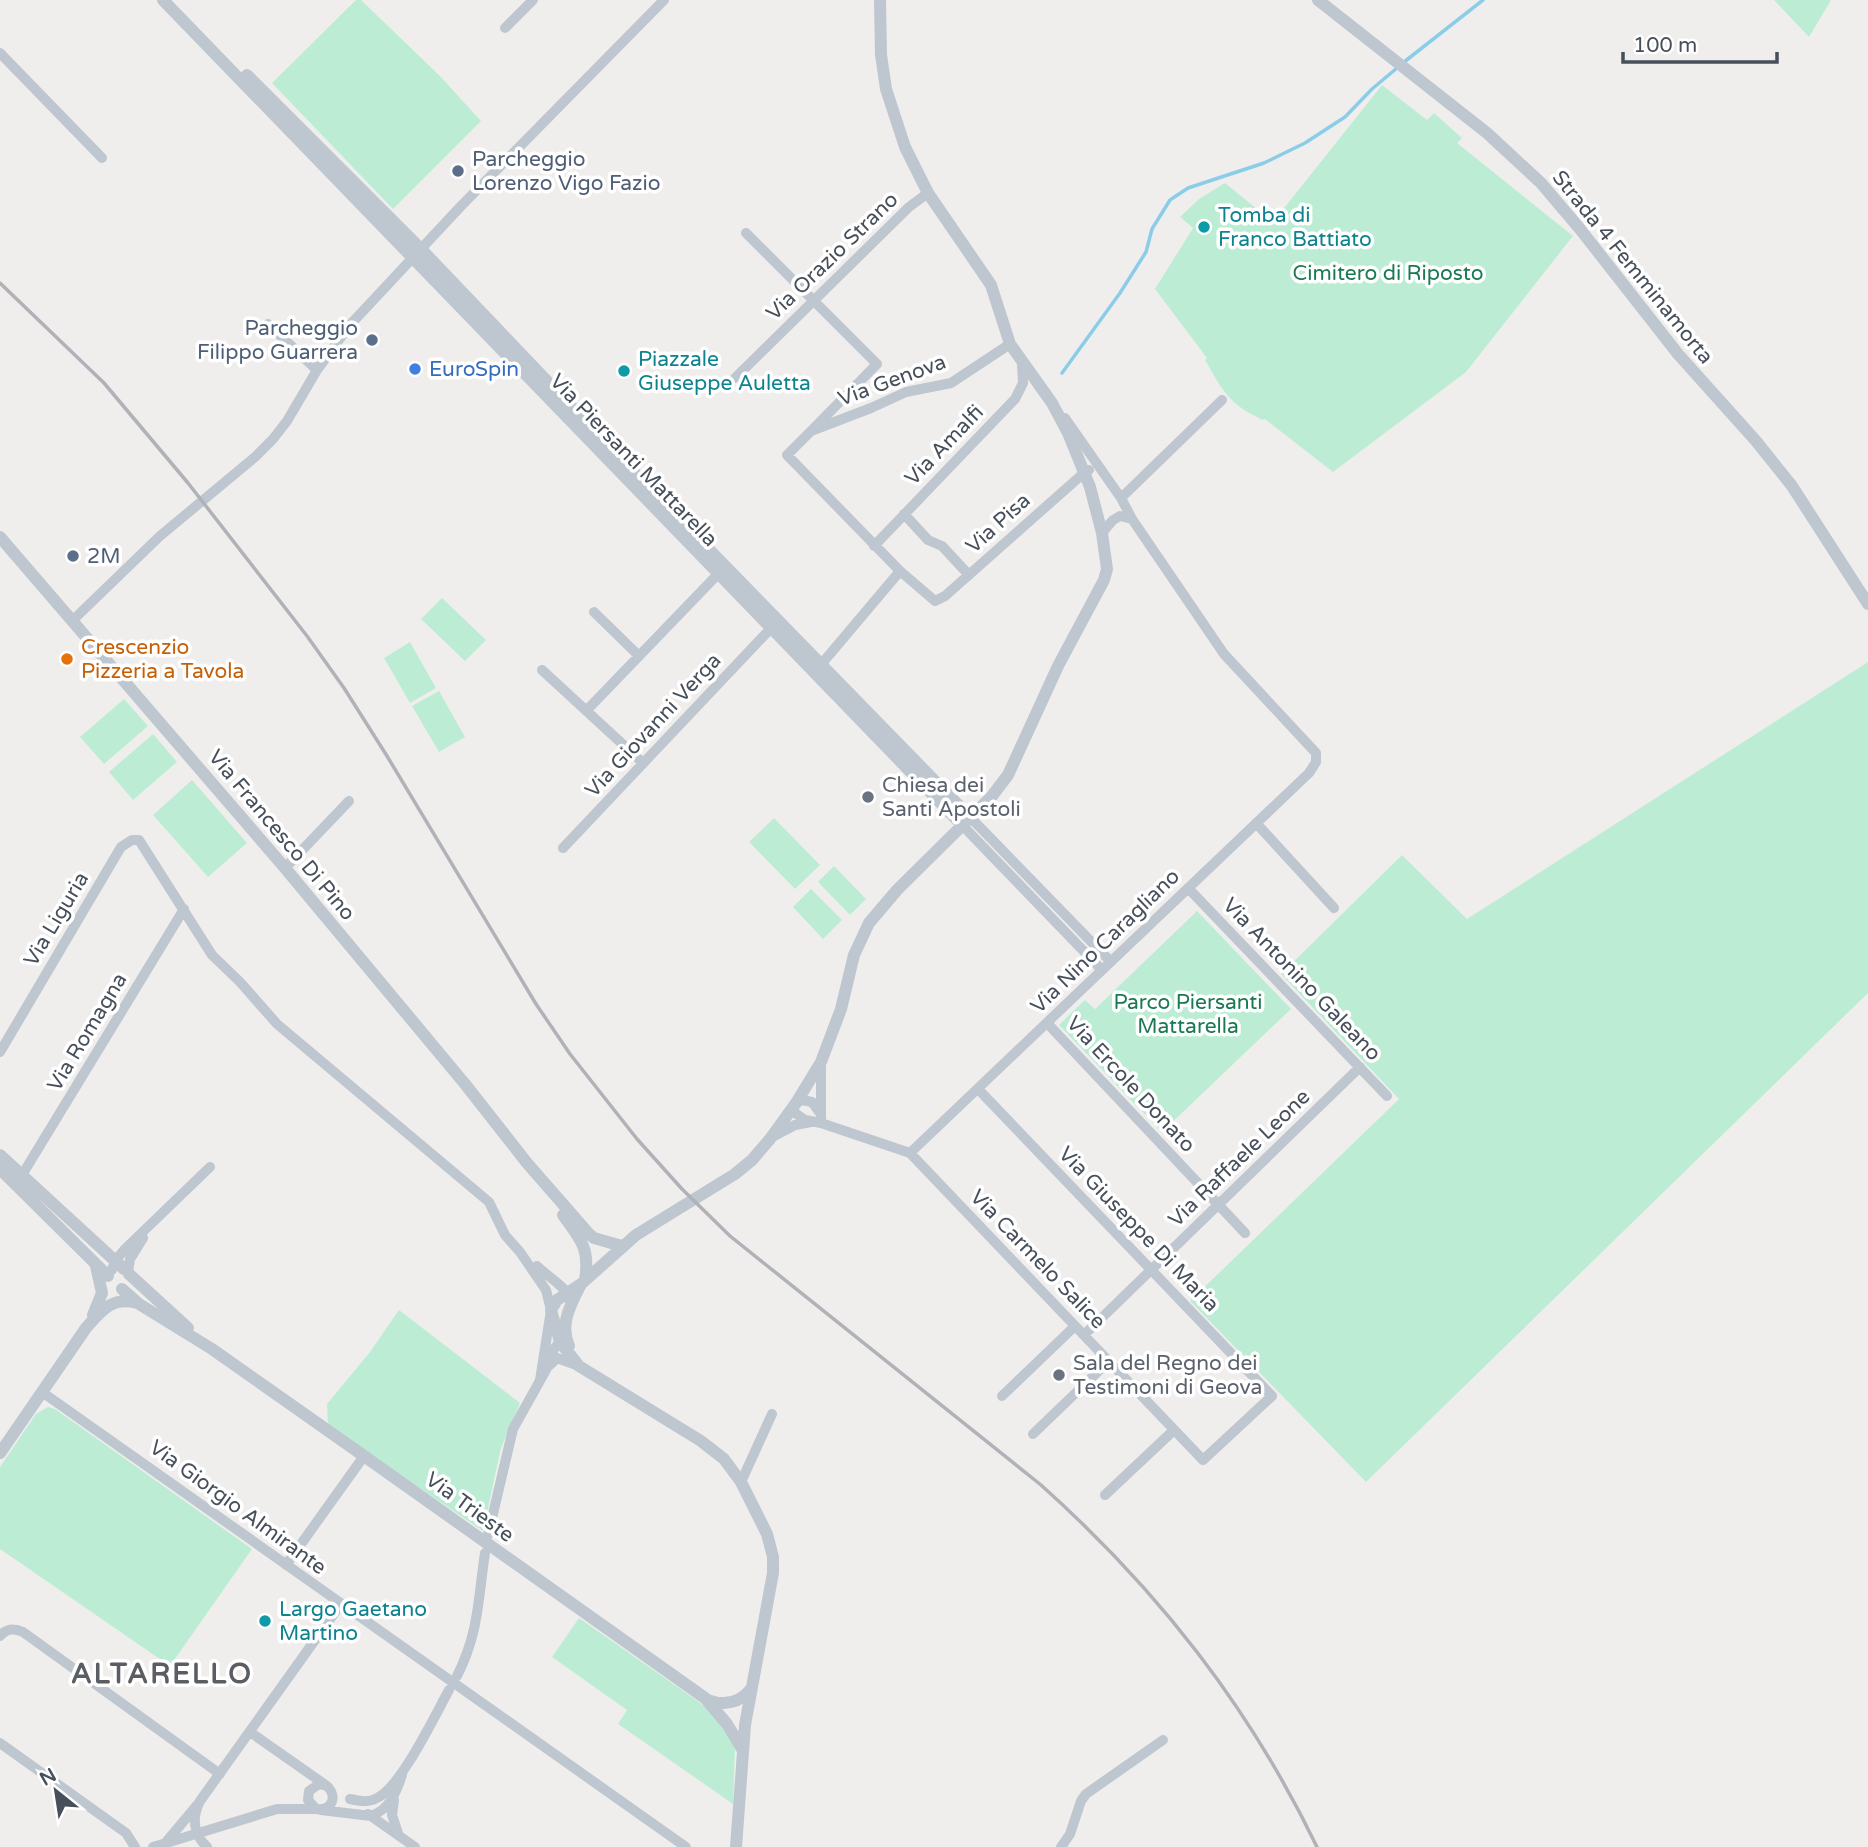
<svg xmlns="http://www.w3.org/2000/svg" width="1868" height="1847" viewBox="0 0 1868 1847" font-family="'Varela Round',sans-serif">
<rect width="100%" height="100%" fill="#f0eeed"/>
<path fill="#bcedd4" d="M 356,0 L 361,0 L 440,76 L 481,121 L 393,209 L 272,83 Z
M 1774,0 L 1831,0 L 1809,37 Z
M 1382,85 L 1427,120 L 1434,113 L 1462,138 L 1457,143 L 1573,236 L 1466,372 L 1333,472 L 1265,419 L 1262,420 C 1254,415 1246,412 1240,407 C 1223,395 1214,375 1205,360 L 1207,358 L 1155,289 L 1193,228 L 1180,217 L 1199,199 L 1225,183 L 1273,222 Z
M 442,598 L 486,640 L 465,661 L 421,619 Z
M 410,642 L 436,688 L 410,703 L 384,658 Z
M 1868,662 L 1868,993 L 1366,1482 L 1190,1301 L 1399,1099 L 1281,974 L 1402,855 L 1467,919 Z
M 439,691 L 465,737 L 439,752 L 412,706 Z
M 124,699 L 148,726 L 104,764 L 80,737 Z
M 153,734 L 177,762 L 133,800 L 109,772 Z
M 192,780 L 247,843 L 208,877 L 153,815 Z
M 774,818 L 820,865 L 795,889 L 749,842 Z
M 834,866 L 866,899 L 850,915 L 818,882 Z
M 811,889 L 842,920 L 823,939 L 793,907 Z
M 1197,911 L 1291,1009 L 1162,1132 L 1059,1025 L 1085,1000 L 1095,1009 Z
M 399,1310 L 520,1403 L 501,1448 L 483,1531 L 328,1426 L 327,1404 L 370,1352 Z
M 48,1407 L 55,1409 L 252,1549 L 170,1666 L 0,1549 L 0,1467 L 36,1414 Z
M 579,1618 L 699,1702 L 716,1717 L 735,1748 L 733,1804 L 618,1724 L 627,1710 L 552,1657 Z"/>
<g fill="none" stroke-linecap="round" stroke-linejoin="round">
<path stroke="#8bcde9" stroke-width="3.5" d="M 1404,62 L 1483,0
M 1062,373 L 1120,293 L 1146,252 L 1152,229 L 1170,200 L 1188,188 L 1264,163 L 1305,143 L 1345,117 L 1372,89 L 1397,68"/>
<path stroke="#bec6cf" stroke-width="10" d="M 505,28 L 533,0
M 0,53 L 102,158
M 746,233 L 877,364 L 814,428
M 268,324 L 317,370
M 1010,344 L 951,383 L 906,392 L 871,408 L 811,431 L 787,455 L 900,571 L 935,601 L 945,596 L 1085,472 L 1089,470
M 735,378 L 909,207 L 928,193
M 1121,498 L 1222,400
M 904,514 L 928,540 L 942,546 L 969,575
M 1102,533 L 1113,520 L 1120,516 L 1132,519
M 874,546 L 1015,399 L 1023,383 L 1022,364
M 594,612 L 639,656
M 73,620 L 160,536 L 255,457 L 273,439 L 287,421 L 317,370 L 349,326 L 462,205 L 664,0
M 819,667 L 900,571
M 542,670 L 643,763
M 586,711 L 718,574 L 723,573
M 970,817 L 1111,962
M 1256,823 L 1334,908
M 962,825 L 1102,970
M 563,848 L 774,625
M 285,868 L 349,801
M 1188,888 L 1387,1096
M 1047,1023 L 1245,1233
M 0,1052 L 121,847 L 132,840 L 139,840 L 212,955 L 240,982 L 277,1024 L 489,1202 L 505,1235 L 520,1252 L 546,1290 L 551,1310 L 540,1380
M 796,1103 L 802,1100 L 812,1102 L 820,1113
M 793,1108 L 795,1113 L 805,1120 L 821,1123 L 910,1153 L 1203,1460 L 1272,1396 L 978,1089
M 821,1123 L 821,1062
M 774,1136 L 795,1125 L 811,1122
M 910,1153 L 1309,773 L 1316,762 L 1316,753 L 1224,654 L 1132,519 L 1121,498 L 1065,418
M 19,1180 L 184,909
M 537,1266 C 546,1275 567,1288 571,1299
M 112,1270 L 115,1261 L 125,1249 L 210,1167
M 128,1272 L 130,1259 L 143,1238
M 1084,1335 L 1360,1067
M 550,1365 L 557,1358 L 579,1366
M 42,1392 L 686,1847
M 1002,1396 L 1075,1326
M 1033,1434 L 1109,1361
M 741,1482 L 772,1414
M 1105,1495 L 1174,1430
M 488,1535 L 513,1429 L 547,1368 L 554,1349 L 563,1338
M 286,1565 L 364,1456
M 0,1636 C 7,1628 14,1628 23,1632 L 220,1774
M 457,1676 C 479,1633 478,1599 485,1553
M 250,1732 L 327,1786 C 338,1797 332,1811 316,1809 L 308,1800 L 309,1791 L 319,1784 L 327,1786
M 0,1743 L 126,1833 L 135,1847
M 350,1799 C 359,1801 368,1803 377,1798 C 401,1787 435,1715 449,1690
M 394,1800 L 392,1815 L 399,1836
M 321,1810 L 371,1816 C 390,1809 396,1793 402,1775
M 368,1814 L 415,1847
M 167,1841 L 198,1804
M 153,1847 L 277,1809 L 316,1809
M 207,1847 C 193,1834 192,1817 200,1801 L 340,1605
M 1061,1847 L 1070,1834 L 1081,1801 L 1086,1794 L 1163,1740"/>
<path stroke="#bec6cf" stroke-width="12" d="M 163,0 L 962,825
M 1318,0 L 1487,133 L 1541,183 L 1580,229 L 1678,354 L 1756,441 L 1792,486 L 1868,604
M 247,75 L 421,249 L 649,488 L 970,817
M 0,537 L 285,868 L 465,1084 L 527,1163 L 589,1234 L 594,1238 L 622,1246
M 0,1155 L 124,1269
M 0,1169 L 108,1276
M 563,1215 C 581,1240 590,1248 585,1280
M 129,1274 L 188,1328
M 122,1289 L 139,1304 L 212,1349 L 364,1456 L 705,1698 L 727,1724 L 742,1749
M 93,1315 L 102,1293 L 96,1266
M 569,1346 C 559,1324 571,1304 581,1284
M 0,1453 L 86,1328 C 101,1311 112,1296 137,1303
M 708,1700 C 724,1706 740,1703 751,1689
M 736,1847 L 745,1725 L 773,1573 L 773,1557 L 767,1534 L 741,1482 L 724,1459 L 701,1441 L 579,1366 L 560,1342 L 551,1310 L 557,1300 L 581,1284 L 636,1235 L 735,1174 L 752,1160 L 770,1139 L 796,1103 L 821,1062 L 841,1009 L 854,955 L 869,923 L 897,890 L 992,796 L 1008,775 L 1058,666 L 1104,580 L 1107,569 L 1102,533 L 1090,487 L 1068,433 L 1052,403 L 1010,344 L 991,285 L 928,193 L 905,147 L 886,89 L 881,55 L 880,0"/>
<path stroke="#b0b2b8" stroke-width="3.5" d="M 0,283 L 104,383 L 188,483 L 307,636 L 344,688 L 387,756 L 536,1004 L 570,1054 L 637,1139 L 682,1189 L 730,1236 L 1041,1485 C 1158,1590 1249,1706 1317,1847"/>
</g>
<g fill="#5c6f8a" stroke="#fff" stroke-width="2.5">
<circle cx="458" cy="171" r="7"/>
<circle cx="372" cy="340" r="7"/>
<circle cx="73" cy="556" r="7"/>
</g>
<g fill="#0f9aa8" stroke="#fff" stroke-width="2.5">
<circle cx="1204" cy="227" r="7"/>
<circle cx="624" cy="371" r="7"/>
<circle cx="265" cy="1621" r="7"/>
</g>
<circle fill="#3f7fe0" stroke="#fff" stroke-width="2.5" cx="415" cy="369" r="7"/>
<circle fill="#e8710a" stroke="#fff" stroke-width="2.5" cx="67" cy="659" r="7"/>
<g fill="#6b7280" stroke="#fff" stroke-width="2.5">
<circle cx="868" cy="797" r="7"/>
<circle cx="1059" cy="1375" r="7"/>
</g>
<g text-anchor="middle" stroke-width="7" stroke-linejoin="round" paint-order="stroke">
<g font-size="21" fill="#4e5e75" stroke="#fff" text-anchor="start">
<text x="472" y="166">Parcheggio<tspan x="472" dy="24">Lorenzo Vigo Fazio</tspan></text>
<text x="358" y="335" text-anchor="end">Parcheggio<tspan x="358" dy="24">Filippo Guarrera</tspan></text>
<text x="87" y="563">2M</text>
</g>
<g font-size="21" fill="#0d838f" stroke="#fff" text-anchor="start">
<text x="1218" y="222">Tomba di<tspan x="1218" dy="24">Franco Battiato</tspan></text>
<text x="638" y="366">Piazzale<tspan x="638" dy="24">Giuseppe Auletta</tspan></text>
<text x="279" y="1616">Largo Gaetano<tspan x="279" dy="24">Martino</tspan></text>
</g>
<g font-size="21" fill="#464f5a" stroke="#fff">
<text transform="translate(832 256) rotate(-44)" y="7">Via Orazio Strano</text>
<text transform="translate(1633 267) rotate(51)" y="7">Strada 4 Femminamorta</text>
<text transform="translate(892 380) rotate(-20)" y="7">Via Genova</text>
<text transform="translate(944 445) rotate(-46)" y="7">Via Amalfi</text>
<text transform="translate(634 460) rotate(46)" y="7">Via Piersanti Mattarella</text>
<text transform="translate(998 523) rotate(-42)" y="7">Via Pisa</text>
<text transform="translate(653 725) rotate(-47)" y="7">Via Giovanni Verga</text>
<text transform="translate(282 835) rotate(50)" y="7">Via Francesco Di Pino</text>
<text transform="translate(56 919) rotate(-59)" y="7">Via Liguria</text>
<text transform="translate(1105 941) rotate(-44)" y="7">Via Nino Caragliano</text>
<text transform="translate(1302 979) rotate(46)" y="7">Via Antonino Galeano</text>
<text transform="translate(87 1032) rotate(-59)" y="7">Via Romagna</text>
<text transform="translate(1131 1084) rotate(47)" y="7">Via Ercole Donato</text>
<text transform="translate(1239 1158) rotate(-44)" y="7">Via Raffaele Leone</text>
<text transform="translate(1139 1229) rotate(46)" y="7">Via Giuseppe Di Maria</text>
<text transform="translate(1038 1259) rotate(46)" y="7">Via Carmelo Salice</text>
<text transform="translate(238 1507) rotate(36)" y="7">Via Giorgio Almirante</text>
<text transform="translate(470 1507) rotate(36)" y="7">Via Trieste</text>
</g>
<g font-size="21" fill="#197952" stroke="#fff">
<text x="1388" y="280">Cimitero di Riposto</text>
<text x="1188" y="1009">Parco Piersanti<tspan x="1188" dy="24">Mattarella</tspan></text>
</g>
<g font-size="21" fill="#366cbe" stroke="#fff" text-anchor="start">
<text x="429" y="376">EuroSpin</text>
</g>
<g font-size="21" fill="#c56008" stroke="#fff" text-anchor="start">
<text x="81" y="654">Crescenzio<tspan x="81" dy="24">Pizzeria a Tavola</tspan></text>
</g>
<g font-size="21" fill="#5b616d" stroke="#fff" text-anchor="start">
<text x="882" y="792">Chiesa dei<tspan x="882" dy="24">Santi Apostoli</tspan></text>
<text x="1073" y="1370">Sala del Regno dei<tspan x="1073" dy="24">Testimoni di Geova</tspan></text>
</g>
<g font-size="28" font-weight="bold" letter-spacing="2" fill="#5a5d62" stroke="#fff">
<text x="162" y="1683">ALTARELLO</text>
</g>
</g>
<g transform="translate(56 1791) rotate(330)" stroke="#ffffff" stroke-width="5" paint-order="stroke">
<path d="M0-5L12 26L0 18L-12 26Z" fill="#464f5a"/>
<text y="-10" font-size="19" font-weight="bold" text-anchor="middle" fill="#464f5a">N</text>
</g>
<path d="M1623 52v10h154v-10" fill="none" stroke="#464f5a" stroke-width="3.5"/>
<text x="1633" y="52" font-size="21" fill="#464f5a" stroke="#ffffff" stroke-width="5" paint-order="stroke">100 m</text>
</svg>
